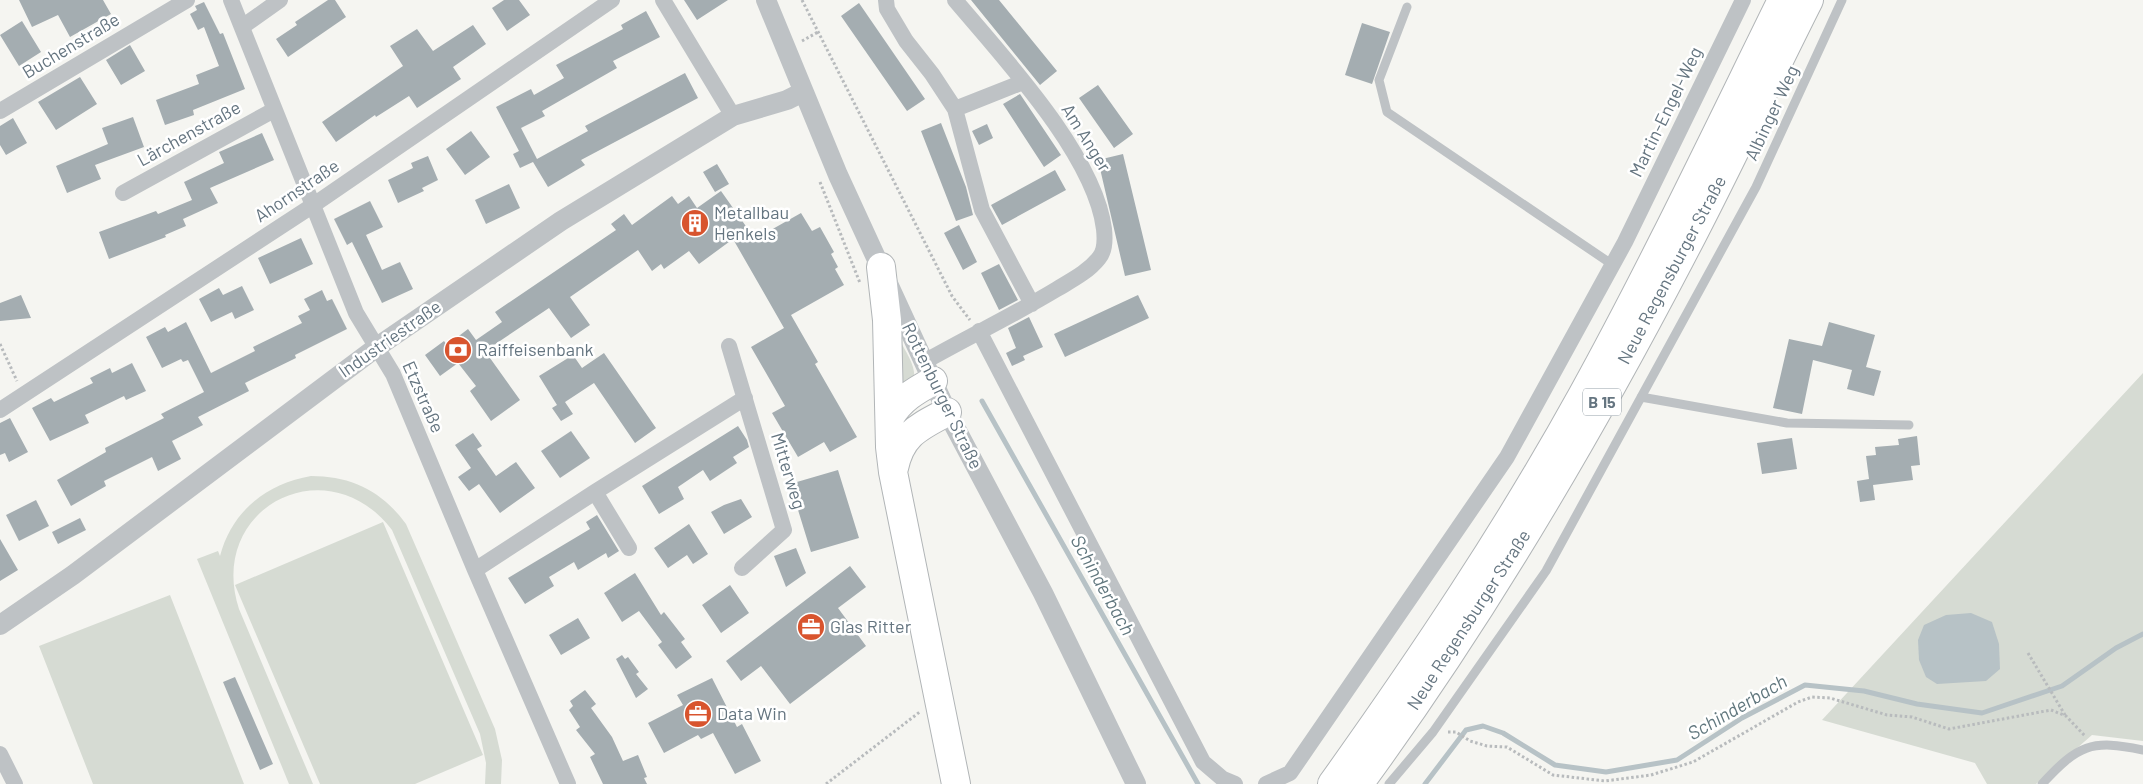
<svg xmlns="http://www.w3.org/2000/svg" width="2143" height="784" viewBox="0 0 2143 784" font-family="Barlow,sans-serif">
<rect width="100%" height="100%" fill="#f5f5f1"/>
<path fill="#d6dbd3" d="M 899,339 C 904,349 920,371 912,382 C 910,384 905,387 902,389 Z
M 2143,373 L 2143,741 L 2092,735 L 2036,784 L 1987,784 L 1975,763 L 1822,720 Z
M 311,476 C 351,476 382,491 406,524 L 495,729 L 502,760 L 501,784 L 485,784 L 486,763 L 480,734 L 392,530 C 327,445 206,508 239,609 L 313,784 L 289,784 L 197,559 L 218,551 L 220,556 C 232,511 266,484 311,476 Z
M 383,522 L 483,755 L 415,784 L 320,784 L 235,585 Z
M 170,595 L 244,784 L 93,784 L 39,646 Z"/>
<path fill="#b7c2c6" d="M 1971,613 L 1992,622 L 1999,644 L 2000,669 L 1986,681 L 1937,684 L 1926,677 L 1919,660 L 1918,640 L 1924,625 L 1946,615 Z"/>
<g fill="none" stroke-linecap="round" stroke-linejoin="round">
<path stroke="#b7c2c6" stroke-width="5" d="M 982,401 L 1198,784
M 1425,784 L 1466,730 L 1483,726 L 1503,733 L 1555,765 L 1606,772 L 1677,760 L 1742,718 L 1805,685 L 1864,691 L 1917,704 L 1982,713 L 2062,686 L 2116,648 L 2143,634"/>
</g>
<path fill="#a4adb1" d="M 19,0 L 103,0 L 111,14 L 70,37 L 58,15 L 32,27 Z
M 328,0 L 335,0 L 346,17 L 288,57 L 276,39 L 297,25 L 295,22 Z
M 504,0 L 519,0 L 530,15 L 507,31 L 492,8 Z
M 684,0 L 728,0 L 697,20 Z
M 971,0 L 999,0 L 1057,71 L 1040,85 Z
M 204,2 L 220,34 L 223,33 L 245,89 L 193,110 L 194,115 L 165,125 L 156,100 L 199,84 L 196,75 L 219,66 L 204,27 L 198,30 L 190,14 L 197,10 L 195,6 Z
M 859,3 L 925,99 L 907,111 L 841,16 Z
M 646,11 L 660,37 L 613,61 L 617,68 L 542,111 L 545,116 L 521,128 L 537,159 L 588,131 L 585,126 L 685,73 L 698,98 L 581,160 L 585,165 L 548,187 L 533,162 L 520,168 L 513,154 L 519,151 L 496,107 L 531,89 L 534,95 L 564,78 L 556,65 L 623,29 L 621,25 Z
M 22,21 L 41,52 L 19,66 L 0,35 Z
M 1362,23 L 1390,32 L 1372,84 L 1345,75 Z
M 473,25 L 486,44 L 453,67 L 461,79 L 417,108 L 409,96 L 376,117 L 375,115 L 336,142 L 322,122 L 403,66 L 390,46 L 417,29 L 433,51 Z
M 130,45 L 145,71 L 121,85 L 106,60 Z
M 80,77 L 97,104 L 56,130 L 38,102 Z
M 1098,85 L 1133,134 L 1114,148 L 1079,98 Z
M 1020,94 L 1061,155 L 1044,167 L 1003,104 Z
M 133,117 L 144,147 L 95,165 L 101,179 L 67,193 L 56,166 L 108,144 L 102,128 Z
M 13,118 L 27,143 L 6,155 L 0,145 L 0,126 Z
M 941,123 L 966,187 L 973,215 L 956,221 L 921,131 Z
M 987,124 L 993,138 L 979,145 L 972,131 Z
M 471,131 L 490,157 L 465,175 L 446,149 Z
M 262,133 L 274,160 L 210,188 L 218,203 L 183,219 L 186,226 L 165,235 L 166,237 L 109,259 L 99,232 L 156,211 L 158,214 L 192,200 L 184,182 L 224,163 L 219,152 Z
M 1123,154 L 1151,270 L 1125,276 L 1098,160 Z
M 428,156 L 438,180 L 422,188 L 424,191 L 398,203 L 388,180 L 413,168 L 411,163 Z
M 717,164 L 729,184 L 715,192 L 703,172 Z
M 1055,170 L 1066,190 L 1002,225 L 991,205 Z
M 509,184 L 520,208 L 486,224 L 475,200 Z
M 721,191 L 755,239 L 801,213 L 812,231 L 820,227 L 834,252 L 831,254 L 838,267 L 835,269 L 844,285 L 791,315 L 818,362 L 815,364 L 857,437 L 830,452 L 824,442 L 798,457 L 772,413 L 785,406 L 751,347 L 784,328 L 733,239 L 699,264 L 689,251 L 664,269 L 661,264 L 652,271 L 638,250 L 570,297 L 590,325 L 571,338 L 549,308 L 485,351 L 520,400 L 491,421 L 470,391 L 476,386 L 458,363 L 440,376 L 425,355 L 444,341 L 447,345 L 468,329 L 476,340 L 502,322 L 495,312 L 616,230 L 611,224 L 624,214 L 632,225 L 672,196 L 678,204 L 689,196 L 697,208 Z
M 370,201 L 383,227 L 366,235 L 382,270 L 400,262 L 413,289 L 382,303 L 352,242 L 347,245 L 334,219 Z
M 959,225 L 977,262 L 963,270 L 944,233 Z
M 301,238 L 313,264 L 270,284 L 258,258 Z
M 999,264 L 1018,300 L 999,310 L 981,273 Z
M 242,286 L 254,310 L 235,319 L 232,312 L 211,322 L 199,299 L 219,288 L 223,295 Z
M 322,290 L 327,301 L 332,299 L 347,329 L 295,355 L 296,358 L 245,383 L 249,391 L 198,417 L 203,425 L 172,441 L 181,459 L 158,471 L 152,457 L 104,481 L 106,486 L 71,506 L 57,480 L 106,452 L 105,448 L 164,418 L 161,414 L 204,392 L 188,360 L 183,362 L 181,359 L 162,368 L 146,337 L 165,327 L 168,332 L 186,322 L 211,373 L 255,351 L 253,347 L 302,323 L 298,316 L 310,310 L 304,299 Z
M 21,295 L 31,318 L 0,321 L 0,303 Z
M 1138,295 L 1149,318 L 1065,357 L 1054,334 Z
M 1029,317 L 1043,347 L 1023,356 L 1025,360 L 1012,366 L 1006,353 L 1016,348 L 1008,328 Z
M 1829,322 L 1875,335 L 1866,367 L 1881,371 L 1874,396 L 1847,389 L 1852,370 L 1813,360 L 1802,414 L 1773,408 L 1789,339 L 1822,346 Z
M 604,353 L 656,428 L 635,443 L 594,383 L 565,402 L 573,414 L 561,421 L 552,408 L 557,405 L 539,376 L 573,355 L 582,368 Z
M 132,363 L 146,391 L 126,400 L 124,396 L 85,415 L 89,423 L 50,441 L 32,408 L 51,398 L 54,402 L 93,383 L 90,378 L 110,368 L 112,373 Z
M 10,418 L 28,452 L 9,462 L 5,453 L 0,455 L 0,423 Z
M 738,426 L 747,440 L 749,447 L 733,457 L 737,463 L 710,481 L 703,470 L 678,487 L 684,499 L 659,514 L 642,486 Z
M 571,431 L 590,458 L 560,478 L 541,451 Z
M 473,433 L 482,446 L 477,449 L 496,476 L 516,462 L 535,488 L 500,513 L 479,484 L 469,491 L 458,477 L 471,468 L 455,445 Z
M 1917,436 L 1920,465 L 1911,466 L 1913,480 L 1873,485 L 1875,500 L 1860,502 L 1857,481 L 1869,479 L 1866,456 L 1876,455 L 1875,447 L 1899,445 L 1898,439 Z
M 1792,438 L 1797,469 L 1762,474 L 1757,443 Z
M 838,470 L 859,538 L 811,552 L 790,484 Z
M 741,499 L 752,517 L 724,534 L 711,512 L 724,505 Z
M 36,500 L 49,526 L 19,541 L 6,515 Z
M 597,515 L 619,551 L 608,558 L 606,553 L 578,570 L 574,562 L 549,577 L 554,586 L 525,604 L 508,578 L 590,529 L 586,522 Z
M 80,518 L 86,530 L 58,544 L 52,532 Z
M 689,524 L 708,554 L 693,564 L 687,555 L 668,568 L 654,548 Z
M 0,539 L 18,570 L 0,581 Z
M 796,548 L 806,573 L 786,587 L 774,556 Z
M 850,566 L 866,587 L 838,608 L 866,646 L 790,704 L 761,666 L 741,681 L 726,661 Z
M 635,573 L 661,615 L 664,612 L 685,639 L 681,642 L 692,657 L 676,669 L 658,645 L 662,642 L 639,611 L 622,622 L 604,593 Z
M 730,585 L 749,613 L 721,633 L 702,605 Z
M 578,618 L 590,638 L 561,655 L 549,635 Z
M 622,655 L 625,659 L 628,657 L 639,672 L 636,674 L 648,689 L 636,698 L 616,659 Z
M 235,677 L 273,764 L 260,770 L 223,682 Z
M 712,678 L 737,727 L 742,724 L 761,761 L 735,774 L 713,733 L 701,739 L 698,735 L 664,753 L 648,723 L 683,705 L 677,695 Z
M 585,690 L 596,704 L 591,708 L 612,737 L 623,761 L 638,755 L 647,777 L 644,778 L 647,784 L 603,784 L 590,757 L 595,754 L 576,730 L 580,727 L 569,710 L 573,706 L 570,701 Z"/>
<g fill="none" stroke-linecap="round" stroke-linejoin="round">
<defs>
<path id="trunk" d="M 881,267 L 887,320 L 890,447 L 893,472 L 956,784
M 890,417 C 901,399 915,391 933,381
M 894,468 C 901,434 919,427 947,412
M 1332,784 C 1422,658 1508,530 1583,394 C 1654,265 1717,132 1782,0
M 1359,784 C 1481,618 1586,439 1681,257 C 1726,172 1766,85 1809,0"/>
</defs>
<use href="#trunk" stroke="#b1b5b7" stroke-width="30"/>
<path stroke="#b8bbbd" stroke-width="3" stroke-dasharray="2.5 2.5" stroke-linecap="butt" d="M 802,0 L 952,296 L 970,320
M 802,41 L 818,32
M 820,182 L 860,283
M 0,344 L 17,381
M 2028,653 L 2065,715
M 1448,732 L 1456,732 L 1470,741 L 1487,746 L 1507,747 L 1553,775 L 1605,781 L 1651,775 L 1693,762 L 1798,702 L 1812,697 L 1830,698 L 1887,715 L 1912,717 L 1949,729 L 2051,710 L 2066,716 L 2085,736
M 826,784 L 921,711"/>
<path stroke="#bec2c5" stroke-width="9" d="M 1407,7 L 1379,80 L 1387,112 L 1613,265
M 1641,397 L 1787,423 L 1909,425
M 1389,784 L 1433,732 L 1546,571 L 1756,187 L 1842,0
M 2042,784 C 2078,745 2091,739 2143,750"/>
<path stroke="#bec2c5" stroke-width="16" d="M 231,0 L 356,313 L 393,374 L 475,570 L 568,784
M 663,0 L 733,116
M 886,0 L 887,9 L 906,41 L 932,74 L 955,109 L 982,210 L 1032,304
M 242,27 L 280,0
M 955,109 L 1023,82
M 0,111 L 187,0
M 123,193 L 274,110
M 979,331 L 1203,762 L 1223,779 L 1235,784
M 729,346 L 784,530 L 742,568
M 924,362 C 968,337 1014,315 1057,289 C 1072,280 1088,272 1099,258 C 1105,251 1105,238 1104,229 C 1095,155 1003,57 955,0
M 0,410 L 312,206 L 612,0
M 595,492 L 629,548
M 475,570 L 595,492 L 745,398
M 0,754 L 15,784
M 1266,784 L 1290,773 L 1507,457 L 1625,242 L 1743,0"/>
<path stroke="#bec2c5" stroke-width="20" d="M 766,0 L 838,175 L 947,412 L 1043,593 L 1136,784
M 0,625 L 73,575 L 377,347 L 561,221 L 733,116 L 787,100 L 803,92"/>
<use href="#trunk" stroke="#fff" stroke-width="28"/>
</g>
<defs>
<symbol id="building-disc" viewBox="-11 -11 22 22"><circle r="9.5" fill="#d8542e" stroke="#fff"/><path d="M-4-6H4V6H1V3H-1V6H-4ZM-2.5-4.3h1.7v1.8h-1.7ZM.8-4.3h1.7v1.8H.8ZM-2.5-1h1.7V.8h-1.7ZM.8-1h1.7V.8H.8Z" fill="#fff"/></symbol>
<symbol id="bank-disc" viewBox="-11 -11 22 22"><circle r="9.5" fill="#d8542e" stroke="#fff"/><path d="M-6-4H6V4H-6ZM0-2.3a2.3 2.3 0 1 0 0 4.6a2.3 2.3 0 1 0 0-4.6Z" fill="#fff"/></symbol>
<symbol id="office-disc" viewBox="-11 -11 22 22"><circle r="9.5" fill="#d8542e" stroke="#fff"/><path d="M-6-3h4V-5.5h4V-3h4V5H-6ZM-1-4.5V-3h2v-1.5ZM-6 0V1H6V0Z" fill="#fff"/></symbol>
</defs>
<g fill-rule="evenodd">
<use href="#building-disc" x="679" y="207" width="32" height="32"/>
<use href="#bank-disc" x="442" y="334" width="32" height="32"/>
<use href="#office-disc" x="795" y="611" width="32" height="32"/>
<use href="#office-disc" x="682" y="698" width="32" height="32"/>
</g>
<g text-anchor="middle" stroke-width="5" stroke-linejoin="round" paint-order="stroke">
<rect fill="#fff" stroke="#939ea6" stroke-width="1" x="1583" y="388.5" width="38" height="27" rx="4"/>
<g font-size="16" font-weight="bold" fill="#657580">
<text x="1602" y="408">B 15</text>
</g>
<g font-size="18" fill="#657580" stroke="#fff">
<text transform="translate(71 46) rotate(-31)" y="6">Buchenstraße</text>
<text transform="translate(1666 112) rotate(-64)" y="6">Martin-Engel-Weg</text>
<text transform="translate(1772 113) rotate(-65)" y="6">Albinger Weg</text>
<text transform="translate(189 134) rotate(-29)" y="6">Lärchenstraße</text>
<text transform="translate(1086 138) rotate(58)" y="6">Am Anger</text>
<text transform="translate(297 191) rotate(-34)" y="6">Ahornstraße</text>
<text transform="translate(1672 270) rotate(-62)" y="6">Neue Regensburger Straße</text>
<text transform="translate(390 339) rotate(-35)" y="6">Industriestraße</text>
<text transform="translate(942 396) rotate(64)" y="6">Rottenburger Straße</text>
<text transform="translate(423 397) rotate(66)" y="6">Etzstraße</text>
<text transform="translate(788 471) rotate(73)" y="6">Mitterweg</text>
<text transform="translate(1469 620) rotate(-57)" y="6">Neue Regensburger Straße</text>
</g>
<g font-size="18" fill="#657580" stroke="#fff" text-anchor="start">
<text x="714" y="219">Metallbau<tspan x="714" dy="21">Henkels</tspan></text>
<text x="477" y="356">Raiffeisenbank</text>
<text x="830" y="633">Glas Ritter</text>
<text x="717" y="720">Data Win</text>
</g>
<g font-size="19" font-style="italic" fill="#61777e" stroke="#fff">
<text transform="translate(1103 585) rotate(61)" y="7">Schinderbach</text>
<text transform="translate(1737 707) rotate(-30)" y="7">Schinderbach</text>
</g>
</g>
</svg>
